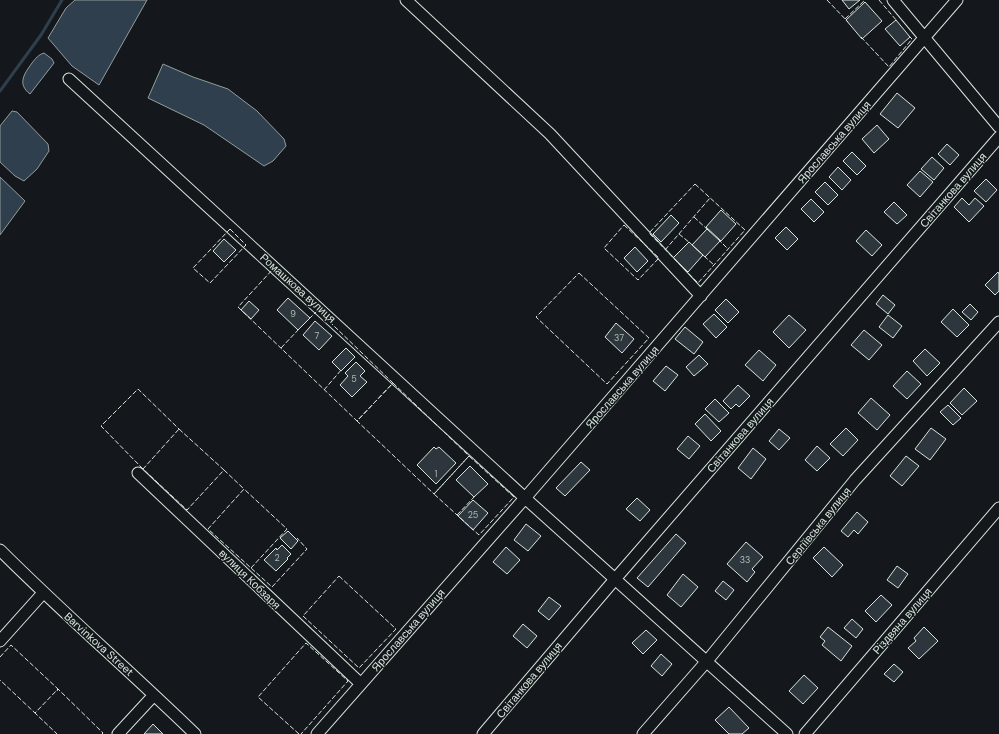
<svg xmlns="http://www.w3.org/2000/svg" width="999" height="734" viewBox="0 0 999 734" font-family="'DM Sans',sans-serif">
<rect width="100%" height="100%" fill="#14181c"/>
<path fill="#2f3f4d" stroke="#939e99" d="M 75,0 L 147,0 L 99,85 L 72,66 L 48,38 L 66,8 Z
M 44,53 L 52,59 L 54,63 L 30,94 C 17,84 24,74 32,63 C 36,58 38,55 44,53 Z
M 163,64 L 193,77 L 228,89 L 257,111 L 284,139 L 286,146 L 273,161 L 264,166 L 204,125 L 148,98 Z
M 12,111 L 17,112 L 48,144 L 49,151 L 37,169 L 24,181 L 15,176 L 0,162 L 0,126 Z
M 0,177 L 25,201 L 0,235 Z"/>
<g fill="none" stroke-linecap="round" stroke-linejoin="round">
<path stroke="#2f3f4d" stroke-width="3" d="M 0,91 L 41,35 L 62,0"/>
</g>
<path fill="#2c363c" stroke="#d8e6dc" d="M 842,0 L 860,0 L 849,9 Z
M 865,2 L 882,21 L 862,39 L 846,20 Z
M 896,20 L 910,37 L 900,46 L 885,29 Z
M 897,93 L 915,108 L 898,128 L 880,114 Z
M 877,125 L 889,139 L 874,153 L 862,139 Z
M 947,144 L 959,155 L 950,165 L 938,154 Z
M 852,152 L 866,166 L 857,175 L 843,161 Z
M 932,157 L 944,168 L 934,180 L 921,169 Z
M 838,167 L 851,180 L 842,190 L 829,177 Z
M 920,171 L 933,182 L 920,197 L 907,185 Z
M 986,179 L 997,190 L 986,202 L 974,191 Z
M 825,182 L 838,195 L 828,205 L 815,192 Z
M 962,198 L 969,205 L 975,198 L 984,206 L 969,222 L 954,207 Z
M 811,199 L 824,212 L 814,222 L 801,209 Z
M 894,202 L 907,215 L 897,224 L 884,212 Z
M 721,210 L 736,224 L 721,241 L 706,227 Z
M 671,215 L 679,223 L 661,242 L 653,234 Z
M 786,227 L 798,239 L 787,250 L 775,238 Z
M 707,229 L 720,241 L 705,257 L 692,245 Z
M 866,230 L 882,245 L 872,256 L 856,241 Z
M 224,239 L 236,250 L 224,262 L 213,251 Z
M 689,242 L 703,255 L 688,272 L 673,258 Z
M 635,247 L 648,261 L 637,272 L 624,258 Z
M 998,272 L 999,274 L 999,291 L 995,295 L 985,285 Z
M 883,295 L 895,305 L 888,314 L 876,304 Z
M 288,298 L 310,318 L 298,330 L 277,310 Z
M 726,299 L 739,312 L 728,323 L 715,310 Z
M 249,301 L 259,310 L 251,319 L 241,310 Z
M 970,304 L 978,312 L 971,320 L 962,312 Z
M 953,309 L 969,325 L 957,337 L 941,322 Z
M 714,314 L 727,327 L 716,338 L 703,324 Z
M 789,315 L 806,330 L 789,348 L 773,332 Z
M 888,315 L 902,326 L 893,338 L 879,327 Z
M 315,321 L 332,336 L 319,350 L 303,335 Z
M 616,323 L 634,339 L 622,353 L 605,337 Z
M 685,327 L 703,342 L 694,354 L 675,339 Z
M 864,330 L 882,345 L 869,360 L 851,345 Z
M 346,348 L 355,357 L 341,371 L 332,362 Z
M 925,349 L 940,363 L 927,376 L 913,361 Z
M 759,350 L 776,365 L 763,381 L 745,365 Z
M 699,355 L 708,364 L 694,376 L 686,367 Z
M 356,362 L 365,371 L 360,376 L 367,382 L 352,397 L 340,385 L 348,376 L 345,373 Z
M 666,366 L 678,375 L 665,391 L 653,381 Z
M 907,371 L 921,384 L 907,399 L 893,386 Z
M 738,385 L 750,396 L 739,407 L 736,404 L 731,409 L 723,401 Z
M 964,388 L 977,401 L 962,415 L 950,403 Z
M 871,398 L 890,415 L 877,430 L 858,413 Z
M 715,399 L 729,413 L 719,422 L 705,409 Z
M 948,405 L 961,418 L 953,425 L 940,412 Z
M 705,414 L 721,431 L 711,441 L 695,424 Z
M 846,428 L 858,440 L 843,456 L 830,444 Z
M 931,428 L 946,439 L 930,460 L 915,449 Z
M 779,429 L 790,438 L 779,450 L 769,441 Z
M 688,436 L 700,446 L 689,459 L 677,449 Z
M 817,446 L 830,458 L 817,471 L 805,460 Z
M 434,447 L 436,449 L 439,447 L 456,463 L 436,484 L 417,465 Z
M 753,448 L 766,459 L 751,479 L 738,468 Z
M 906,456 L 919,466 L 902,486 L 890,476 Z
M 581,462 L 590,470 L 565,496 L 556,488 Z
M 470,466 L 488,484 L 474,497 L 456,480 Z
M 637,498 L 650,510 L 640,521 L 626,509 Z
M 473,500 L 488,513 L 473,530 L 458,516 Z
M 857,512 L 868,522 L 858,534 L 854,530 L 848,537 L 841,531 Z
M 526,524 L 541,536 L 528,551 L 514,540 Z
M 288,531 L 298,541 L 291,549 L 280,538 Z
M 676,534 L 686,543 L 648,587 L 637,578 Z
M 746,542 L 763,557 L 752,569 L 755,572 L 747,582 L 727,564 Z
M 282,545 L 291,554 L 287,558 L 288,559 L 276,571 L 264,560 L 276,548 L 277,550 Z
M 506,547 L 520,560 L 507,574 L 493,562 Z
M 824,547 L 843,565 L 832,577 L 813,558 Z
M 897,566 L 908,574 L 898,588 L 887,580 Z
M 683,574 L 698,587 L 681,607 L 667,595 Z
M 723,581 L 734,590 L 726,600 L 715,591 Z
M 881,595 L 892,605 L 876,622 L 865,611 Z
M 549,597 L 561,606 L 549,620 L 538,611 Z
M 852,619 L 863,629 L 856,638 L 844,628 Z
M 523,624 L 537,636 L 527,648 L 513,636 Z
M 828,627 L 852,646 L 841,661 L 822,645 L 825,641 L 820,637 Z
M 924,627 L 938,641 L 919,659 L 908,648 L 916,641 L 914,638 Z
M 646,630 L 657,640 L 643,654 L 632,643 Z
M 661,654 L 672,664 L 662,676 L 651,666 Z
M 894,664 L 903,672 L 894,682 L 884,674 Z
M 804,675 L 818,688 L 803,704 L 789,691 Z
M 729,707 L 749,728 L 742,734 L 729,734 L 715,720 Z
M 153,724 L 163,734 L 144,734 Z"/>
<g fill="none" stroke-linecap="round" stroke-linejoin="round">
<defs>
<path id="minor" d="M 406,0 L 550,134 L 701,296
M 893,0 L 999,127
M 69,79 L 525,498 L 787,734
M 138,473 L 361,684
M 0,550 C 63,613 131,672 195,734
M 0,641 L 43,593
M 118,734 L 154,695
M 317,734 L 525,498 L 957,0
M 483,734 L 616,578 L 999,137
M 643,734 L 707,661 L 855,480 L 999,322
M 805,734 L 999,508"/>
</defs>
<use href="#minor" stroke="#d8e6dc" stroke-width="13"/>
<use href="#minor" stroke="#14181c" stroke-width="11"/>
<path stroke="#d8e6dc" stroke-width="1" stroke-dasharray="5 2" stroke-linecap="butt" d="M 827,0 L 848,22
M 879,0 L 897,21
M 845,19 L 865,0
M 861,37 L 889,67 L 912,39 L 908,35
M 695,184 L 745,230 L 698,283 L 649,233 Z
M 694,217 L 708,230
M 624,225 L 659,258 L 638,280 L 604,248 Z
M 230,229 L 246,245 L 210,283 L 193,268 Z
M 679,234 L 690,243
M 718,239 L 728,249
M 665,250 L 710,198
M 704,256 L 714,265
M 274,268 L 393,383 L 357,421 L 238,307 Z
M 579,273 L 649,338 L 607,384 L 536,317 Z
M 309,319 L 318,310
M 281,348 L 299,329
M 393,383 L 469,456 L 434,494 L 357,421 Z
M 324,390 L 342,369
M 179,429 L 224,470 L 187,510 L 143,469 Z
M 469,456 L 514,497 L 479,535 L 434,494 Z
M 143,469 L 101,426 L 138,389 L 179,429
M 224,470 L 244,489
M 457,515 L 475,496
M 251,568 L 287,529 L 244,489 L 208,529 L 272,587 L 307,549 L 297,538
M 339,576 L 396,629 L 359,668 L 303,616 Z
M 0,657 L 11,645 L 58,689 L 35,713 L 0,680
M 57,691 L 58,689 L 103,733 L 102,734
M 36,712 L 35,713 L 57,734
M 299,734 L 258,697 L 306,643 L 348,681 L 301,734"/>
</g>
<g text-anchor="middle" stroke-width="3" stroke-linejoin="round" paint-order="stroke">
<g font-size="9" fill="#adbab4">
<text x="293" y="317">9</text>
<text x="317" y="339">7</text>
<text x="619" y="341">37</text>
<text x="354" y="382">5</text>
<text x="436" y="477">1</text>
<text x="473" y="518">25</text>
<text x="277" y="561">2</text>
<text x="745" y="563">33</text>
</g>
<g font-size="11" fill="#d8e6dc" stroke="#14181c">
<text transform="translate(834 142) rotate(-49)" y="4">Ярославська вулиця</text>
<text transform="translate(953 190) rotate(-49)" y="4">Світанкова вулиця</text>
<text transform="translate(298 288) rotate(42)" y="4">Ромашкова вулиця</text>
<text transform="translate(622 387) rotate(-49)" y="4">Ярославська вулиця</text>
<text transform="translate(740 435) rotate(-49)" y="4">Світанкова вулиця</text>
<text transform="translate(818 526) rotate(-51)" y="4">Сергіївська вулиця</text>
<text transform="translate(250 579) rotate(44)" y="4">вулиця Кобзаря</text>
<text transform="translate(902 621) rotate(-49)" y="4">Різдвяна вулиця</text>
<text transform="translate(408 630) rotate(-49)" y="4">Ярославська вулиця</text>
<text transform="translate(99 644) rotate(42)" y="4">Barvinkova Street</text>
<text transform="translate(529 680) rotate(-50)" y="4">Світанкова вулиця</text>
</g>
</g>
</svg>
